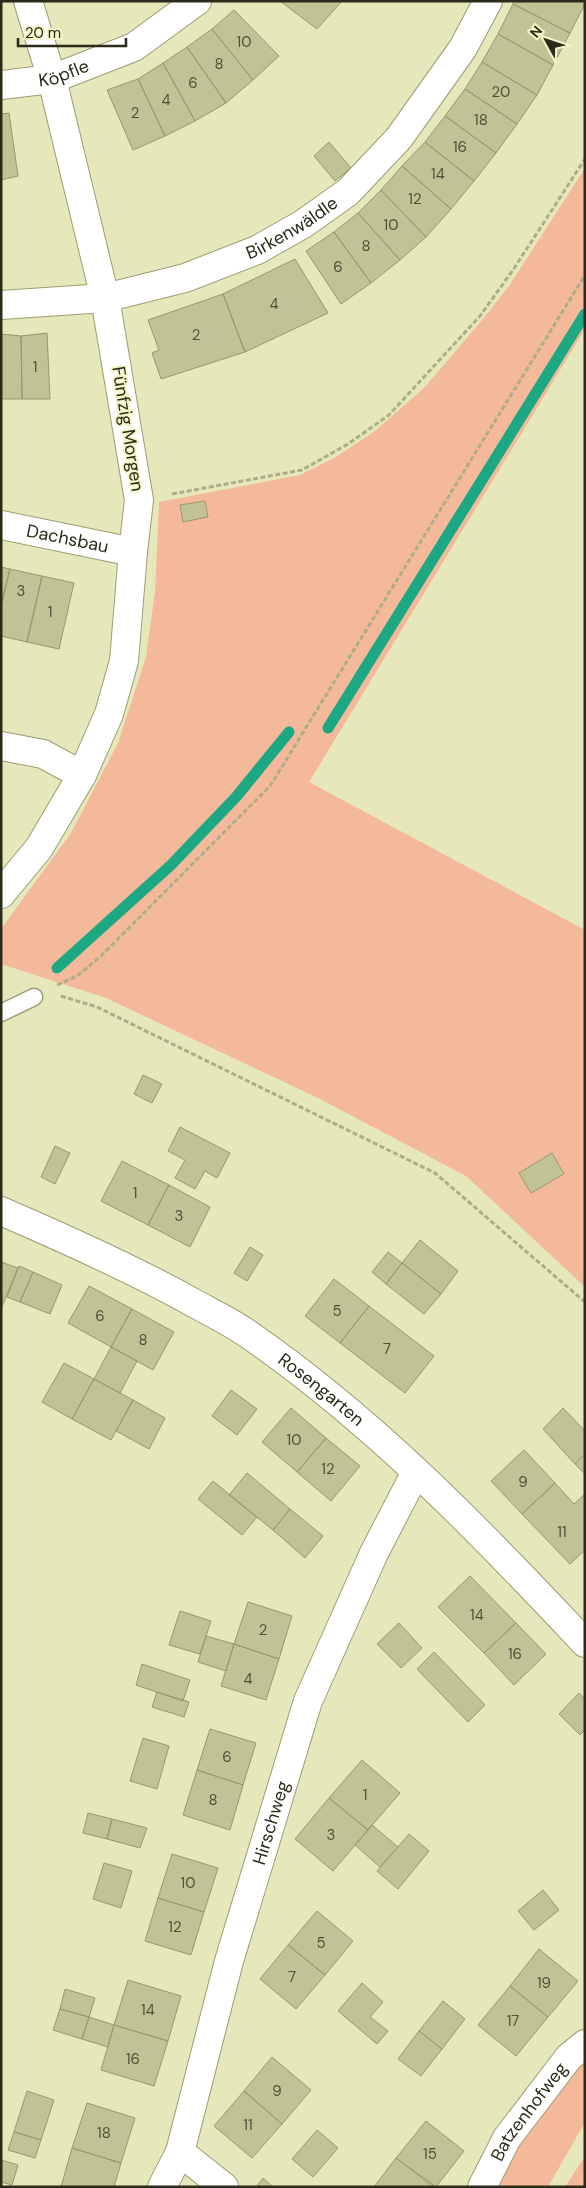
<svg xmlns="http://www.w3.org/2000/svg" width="586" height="2188" viewBox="0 0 586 2188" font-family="'DM Sans',sans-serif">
<rect width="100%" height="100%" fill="#e6e7ba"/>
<path fill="#f4b99a" d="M 585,168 L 585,329 L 309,782 L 585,930 L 585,1287 L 466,1176 L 318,1098 L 106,998 L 1,964 L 1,929 L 71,833 L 118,743 L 146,657 L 155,592 L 159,502 L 300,475 L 336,457 L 375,431 L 425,387 L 483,319 L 509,286 Z
M 585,2060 L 585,2122 L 548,2187 L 494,2187 L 513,2147 L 559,2085 Z
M 585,2156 L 585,2187 L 565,2187 Z"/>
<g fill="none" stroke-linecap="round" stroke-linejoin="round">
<path stroke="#1ba883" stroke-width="11" d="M 328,728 L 585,314
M 57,968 L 171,865 L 236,797 L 289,732"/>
</g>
<path fill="#c1c396" stroke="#97986d" d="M 280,1 L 342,1 L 317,29 Z
M 514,1 L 585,1 L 585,4 L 570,33 L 513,4 Z
M 513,4 L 570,33 L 553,65 L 498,34 Z
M 234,10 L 279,56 L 253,80 L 212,29 Z
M 212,29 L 253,80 L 226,103 L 187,47 Z
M 498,34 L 553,65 L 537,95 L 482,62 Z
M 187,47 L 226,103 L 195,121 L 163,63 Z
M 482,62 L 537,95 L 517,124 L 465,89 Z
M 163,63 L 195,121 L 165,136 L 138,79 Z
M 138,79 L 165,136 L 133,150 L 107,90 Z
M 465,89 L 517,124 L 496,153 L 445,116 Z
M 9,113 L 18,176 L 1,180 L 1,114 Z
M 445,116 L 496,153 L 474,181 L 425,142 Z
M 329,142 L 351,168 L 335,181 L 314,156 Z
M 425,142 L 474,181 L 451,209 L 402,166 Z
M 402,166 L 451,209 L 426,237 L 381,190 Z
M 381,190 L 426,237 L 400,260 L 358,213 Z
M 358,213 L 400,260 L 371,283 L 334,232 Z
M 334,232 L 371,283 L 341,304 L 306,251 Z
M 295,259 L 328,313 L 245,352 L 223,294 Z
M 223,294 L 245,352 L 161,379 L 152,353 L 159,350 L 148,320 Z
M 47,333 L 50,399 L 22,399 L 21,336 Z
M 1,334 L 21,336 L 22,399 L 1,399 Z
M 205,501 L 208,517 L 183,522 L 180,505 Z
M 1,567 L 10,569 L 1,606 Z
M 10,569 L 42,576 L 27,642 L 1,636 L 1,606 Z
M 42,576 L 74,583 L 59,649 L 27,642 Z
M 143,1075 L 162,1084 L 152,1103 L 134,1094 Z
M 180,1127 L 230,1153 L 217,1178 L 205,1171 L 195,1189 L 175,1178 L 185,1160 L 168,1151 Z
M 55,1146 L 70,1153 L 55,1184 L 41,1177 Z
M 552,1153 L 564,1174 L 531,1193 L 519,1173 Z
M 122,1161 L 169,1185 L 148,1225 L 101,1201 Z
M 169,1185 L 210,1207 L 190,1247 L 148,1225 Z
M 420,1240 L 458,1271 L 441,1294 L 402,1263 Z
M 250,1247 L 263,1255 L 247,1281 L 234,1273 Z
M 388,1252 L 402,1263 L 386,1284 L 372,1272 Z
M 1,1262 L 18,1268 L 1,1309 Z
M 402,1263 L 441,1294 L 424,1314 L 386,1284 Z
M 19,1266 L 33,1272 L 20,1302 L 7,1297 Z
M 33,1272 L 62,1285 L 50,1314 L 20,1302 Z
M 334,1279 L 369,1306 L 340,1343 L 305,1316 Z
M 89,1286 L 132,1309 L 111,1347 L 68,1323 Z
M 369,1306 L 434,1356 L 405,1393 L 340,1343 Z
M 132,1309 L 174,1332 L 153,1370 L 111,1347 Z
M 111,1347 L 137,1361 L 120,1393 L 94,1379 Z
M 64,1363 L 94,1379 L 72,1419 L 42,1402 Z
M 94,1379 L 133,1400 L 111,1440 L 72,1419 Z
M 231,1390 L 257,1409 L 237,1435 L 212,1416 Z
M 133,1400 L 165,1418 L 149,1449 L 116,1431 Z
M 291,1408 L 326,1438 L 297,1472 L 262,1442 Z
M 563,1408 L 585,1431 L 585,1454 L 575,1464 L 543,1429 Z
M 326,1438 L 360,1466 L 331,1501 L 297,1472 Z
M 524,1450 L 555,1483 L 522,1514 L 491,1481 Z
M 585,1454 L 585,1474 L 575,1464 Z
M 247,1473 L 290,1509 L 273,1530 L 229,1495 Z
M 213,1481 L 257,1517 L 242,1535 L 198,1499 Z
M 555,1483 L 574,1504 L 585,1494 L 585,1550 L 570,1564 L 522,1514 Z
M 290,1509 L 323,1536 L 305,1558 L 273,1530 Z
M 470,1576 L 516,1623 L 484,1653 L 438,1607 Z
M 248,1602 L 292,1616 L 279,1659 L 234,1644 Z
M 180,1611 L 211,1621 L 200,1654 L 169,1645 Z
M 399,1623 L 422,1648 L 401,1668 L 377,1644 Z
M 516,1623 L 546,1654 L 514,1685 L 484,1653 Z
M 206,1636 L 234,1644 L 226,1671 L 198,1662 Z
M 234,1644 L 279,1659 L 266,1700 L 221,1686 Z
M 434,1652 L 485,1705 L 468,1722 L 417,1669 Z
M 142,1664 L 190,1680 L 183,1701 L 136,1685 Z
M 157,1692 L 189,1702 L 184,1717 L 152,1707 Z
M 579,1693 L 585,1699 L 585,1730 L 580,1735 L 559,1714 Z
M 210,1729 L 256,1743 L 243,1785 L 197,1770 Z
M 143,1738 L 169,1746 L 157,1789 L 130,1781 Z
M 362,1760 L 400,1793 L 368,1830 L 329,1798 Z
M 197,1770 L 243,1785 L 230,1830 L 183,1815 Z
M 329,1798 L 368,1830 L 333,1871 L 295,1839 Z
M 88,1813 L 112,1819 L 107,1839 L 83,1833 Z
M 112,1819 L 147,1828 L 140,1848 L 107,1839 Z
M 372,1825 L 398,1847 L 380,1867 L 355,1845 Z
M 409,1834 L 429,1851 L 398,1889 L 377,1871 Z
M 172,1854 L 218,1868 L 204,1912 L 158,1898 Z
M 104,1863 L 132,1871 L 121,1908 L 93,1899 Z
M 543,1890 L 559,1910 L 534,1930 L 518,1911 Z
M 158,1898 L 204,1912 L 191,1955 L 145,1941 Z
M 317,1911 L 353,1941 L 325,1975 L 288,1945 Z
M 288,1945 L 325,1975 L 296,2009 L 260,1979 Z
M 539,1949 L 578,1981 L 548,2017 L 510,1986 Z
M 128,1980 L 181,1996 L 168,2041 L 114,2025 Z
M 362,1983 L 383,2002 L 370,2017 L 388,2031 L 377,2044 L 338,2011 Z
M 510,1986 L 548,2017 L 516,2056 L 478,2025 Z
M 65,1989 L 95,1998 L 89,2017 L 60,2009 Z
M 443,2001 L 465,2019 L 442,2049 L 419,2031 Z
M 60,2009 L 89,2017 L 82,2039 L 53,2030 Z
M 89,2017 L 114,2025 L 108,2047 L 82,2039 Z
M 114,2025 L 168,2041 L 154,2086 L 101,2070 Z
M 419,2031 L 442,2049 L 421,2076 L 398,2059 Z
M 272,2057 L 311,2090 L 282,2124 L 244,2091 Z
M 27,2091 L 54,2100 L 41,2140 L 14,2132 Z
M 244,2091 L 282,2124 L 252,2158 L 214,2126 Z
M 87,2103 L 135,2118 L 121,2163 L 72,2148 Z
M 426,2121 L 464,2151 L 436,2187 L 396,2158 Z
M 317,2130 L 338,2148 L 313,2177 L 292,2159 Z
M 14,2132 L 41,2140 L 35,2158 L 8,2150 Z
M 72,2148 L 121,2163 L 114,2187 L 61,2187 Z
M 396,2158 L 434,2187 L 374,2187 Z
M 1,2160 L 18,2165 L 12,2185 L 1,2182 Z
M 263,2178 L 273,2187 L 256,2187 Z"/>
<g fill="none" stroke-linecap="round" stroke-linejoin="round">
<defs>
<path id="service" d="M 1,1013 L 34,997"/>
<g id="minor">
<path id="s1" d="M 1,85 L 52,79 L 134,47 L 197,1"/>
<path id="s2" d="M 1,305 L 105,298 L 185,278 L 257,250 L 303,224 L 348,192 L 399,138 L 463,48 L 488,1"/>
<path id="s3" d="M 1,525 L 133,552"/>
<path d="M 1,746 L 43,754 L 82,775"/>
<path d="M 1,894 L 39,848 L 82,775 L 109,714 L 124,661 L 133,552 L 139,500 L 105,298 L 52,79 L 28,1"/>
<path id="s4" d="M 1,1211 C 66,1239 131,1268 192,1302 C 210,1312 229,1321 245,1332 C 372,1419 480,1531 585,1643"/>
<path d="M 180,2152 L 224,2187"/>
<path id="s5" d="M 162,2187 L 180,2152 L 229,1961 L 308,1701 L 374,1553 L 416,1472"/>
<path id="s6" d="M 482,2187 L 507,2138 L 569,2057 L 585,2044"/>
</g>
</defs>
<use href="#service" stroke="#9c9d72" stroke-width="19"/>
<use href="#minor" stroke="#9c9d72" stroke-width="30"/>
<path stroke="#adad89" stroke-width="3" stroke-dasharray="5 2.5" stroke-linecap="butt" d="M 172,494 L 302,470 L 348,444 L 389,415 L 480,316 L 513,270 L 585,159
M 57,985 L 77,976 L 101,956 L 270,786 L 585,275
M 61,996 L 97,1007 L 435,1173 L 585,1302"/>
<use href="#service" stroke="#fff" stroke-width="16"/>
<use href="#minor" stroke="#fff" stroke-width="28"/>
</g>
<g text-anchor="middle" stroke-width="4" stroke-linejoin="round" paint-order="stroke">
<g font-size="15" fill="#505138">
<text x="244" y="47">10</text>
<text x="219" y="69">8</text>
<text x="193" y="88">6</text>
<text x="501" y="97">20</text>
<text x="166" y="105">4</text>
<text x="135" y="118">2</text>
<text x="481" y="125">18</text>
<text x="460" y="152">16</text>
<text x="438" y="179">14</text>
<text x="415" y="204">12</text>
<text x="391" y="230">10</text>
<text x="366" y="251">8</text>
<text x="338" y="272">6</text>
<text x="274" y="309">4</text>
<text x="196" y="340">2</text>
<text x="35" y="372">1</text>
<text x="21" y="596">3</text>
<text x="50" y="617">1</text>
<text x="135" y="1198">1</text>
<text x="179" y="1221">3</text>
<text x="337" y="1316">5</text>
<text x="100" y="1321">6</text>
<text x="143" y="1345">8</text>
<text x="387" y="1354">7</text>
<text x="294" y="1445">10</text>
<text x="328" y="1474">12</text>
<text x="523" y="1487">9</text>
<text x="562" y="1537">11</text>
<text x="477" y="1620">14</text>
<text x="263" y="1635">2</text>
<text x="515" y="1659">16</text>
<text x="248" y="1684">4</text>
<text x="227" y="1762">6</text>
<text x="365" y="1800">1</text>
<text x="213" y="1805">8</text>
<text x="331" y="1840">3</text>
<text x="188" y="1888">10</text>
<text x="175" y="1932">12</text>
<text x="321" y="1948">5</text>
<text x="292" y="1982">7</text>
<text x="544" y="1988">19</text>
<text x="148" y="2015">14</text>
<text x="513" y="2026">17</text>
<text x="133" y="2064">16</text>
<text x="277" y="2096">9</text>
<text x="248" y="2130">11</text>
<text x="104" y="2138">18</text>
<text x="430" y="2159">15</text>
</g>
<g font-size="18" fill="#2b2b19" stroke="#f3f5c7">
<text dy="6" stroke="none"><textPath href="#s1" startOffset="64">Köpfle</textPath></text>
<text dy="6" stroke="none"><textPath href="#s2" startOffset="305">Birkenwäldle</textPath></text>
<text transform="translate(128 429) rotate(81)" y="6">Fünfzig Morgen</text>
<text dy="6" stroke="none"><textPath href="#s3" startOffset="68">Dachsbau</textPath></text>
<text dy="6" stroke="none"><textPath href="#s4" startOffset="368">Rosengarten</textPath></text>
<text dy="6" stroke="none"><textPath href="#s5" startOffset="381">Hirschweg</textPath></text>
<text dy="6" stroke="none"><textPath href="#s6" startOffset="89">Batzenhofweg</textPath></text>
</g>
</g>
<rect width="586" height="2188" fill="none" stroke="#2b2b19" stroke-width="5"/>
<g transform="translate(546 40) rotate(310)" stroke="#f3f5c7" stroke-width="4" paint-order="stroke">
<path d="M0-4L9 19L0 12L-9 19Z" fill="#2b2b19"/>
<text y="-8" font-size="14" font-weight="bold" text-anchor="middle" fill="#2b2b19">N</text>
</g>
<path d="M18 38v8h108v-8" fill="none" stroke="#2b2b19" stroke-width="2.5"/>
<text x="25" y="38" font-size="15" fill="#2b2b19" stroke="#f3f5c7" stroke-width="4" paint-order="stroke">20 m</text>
</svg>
